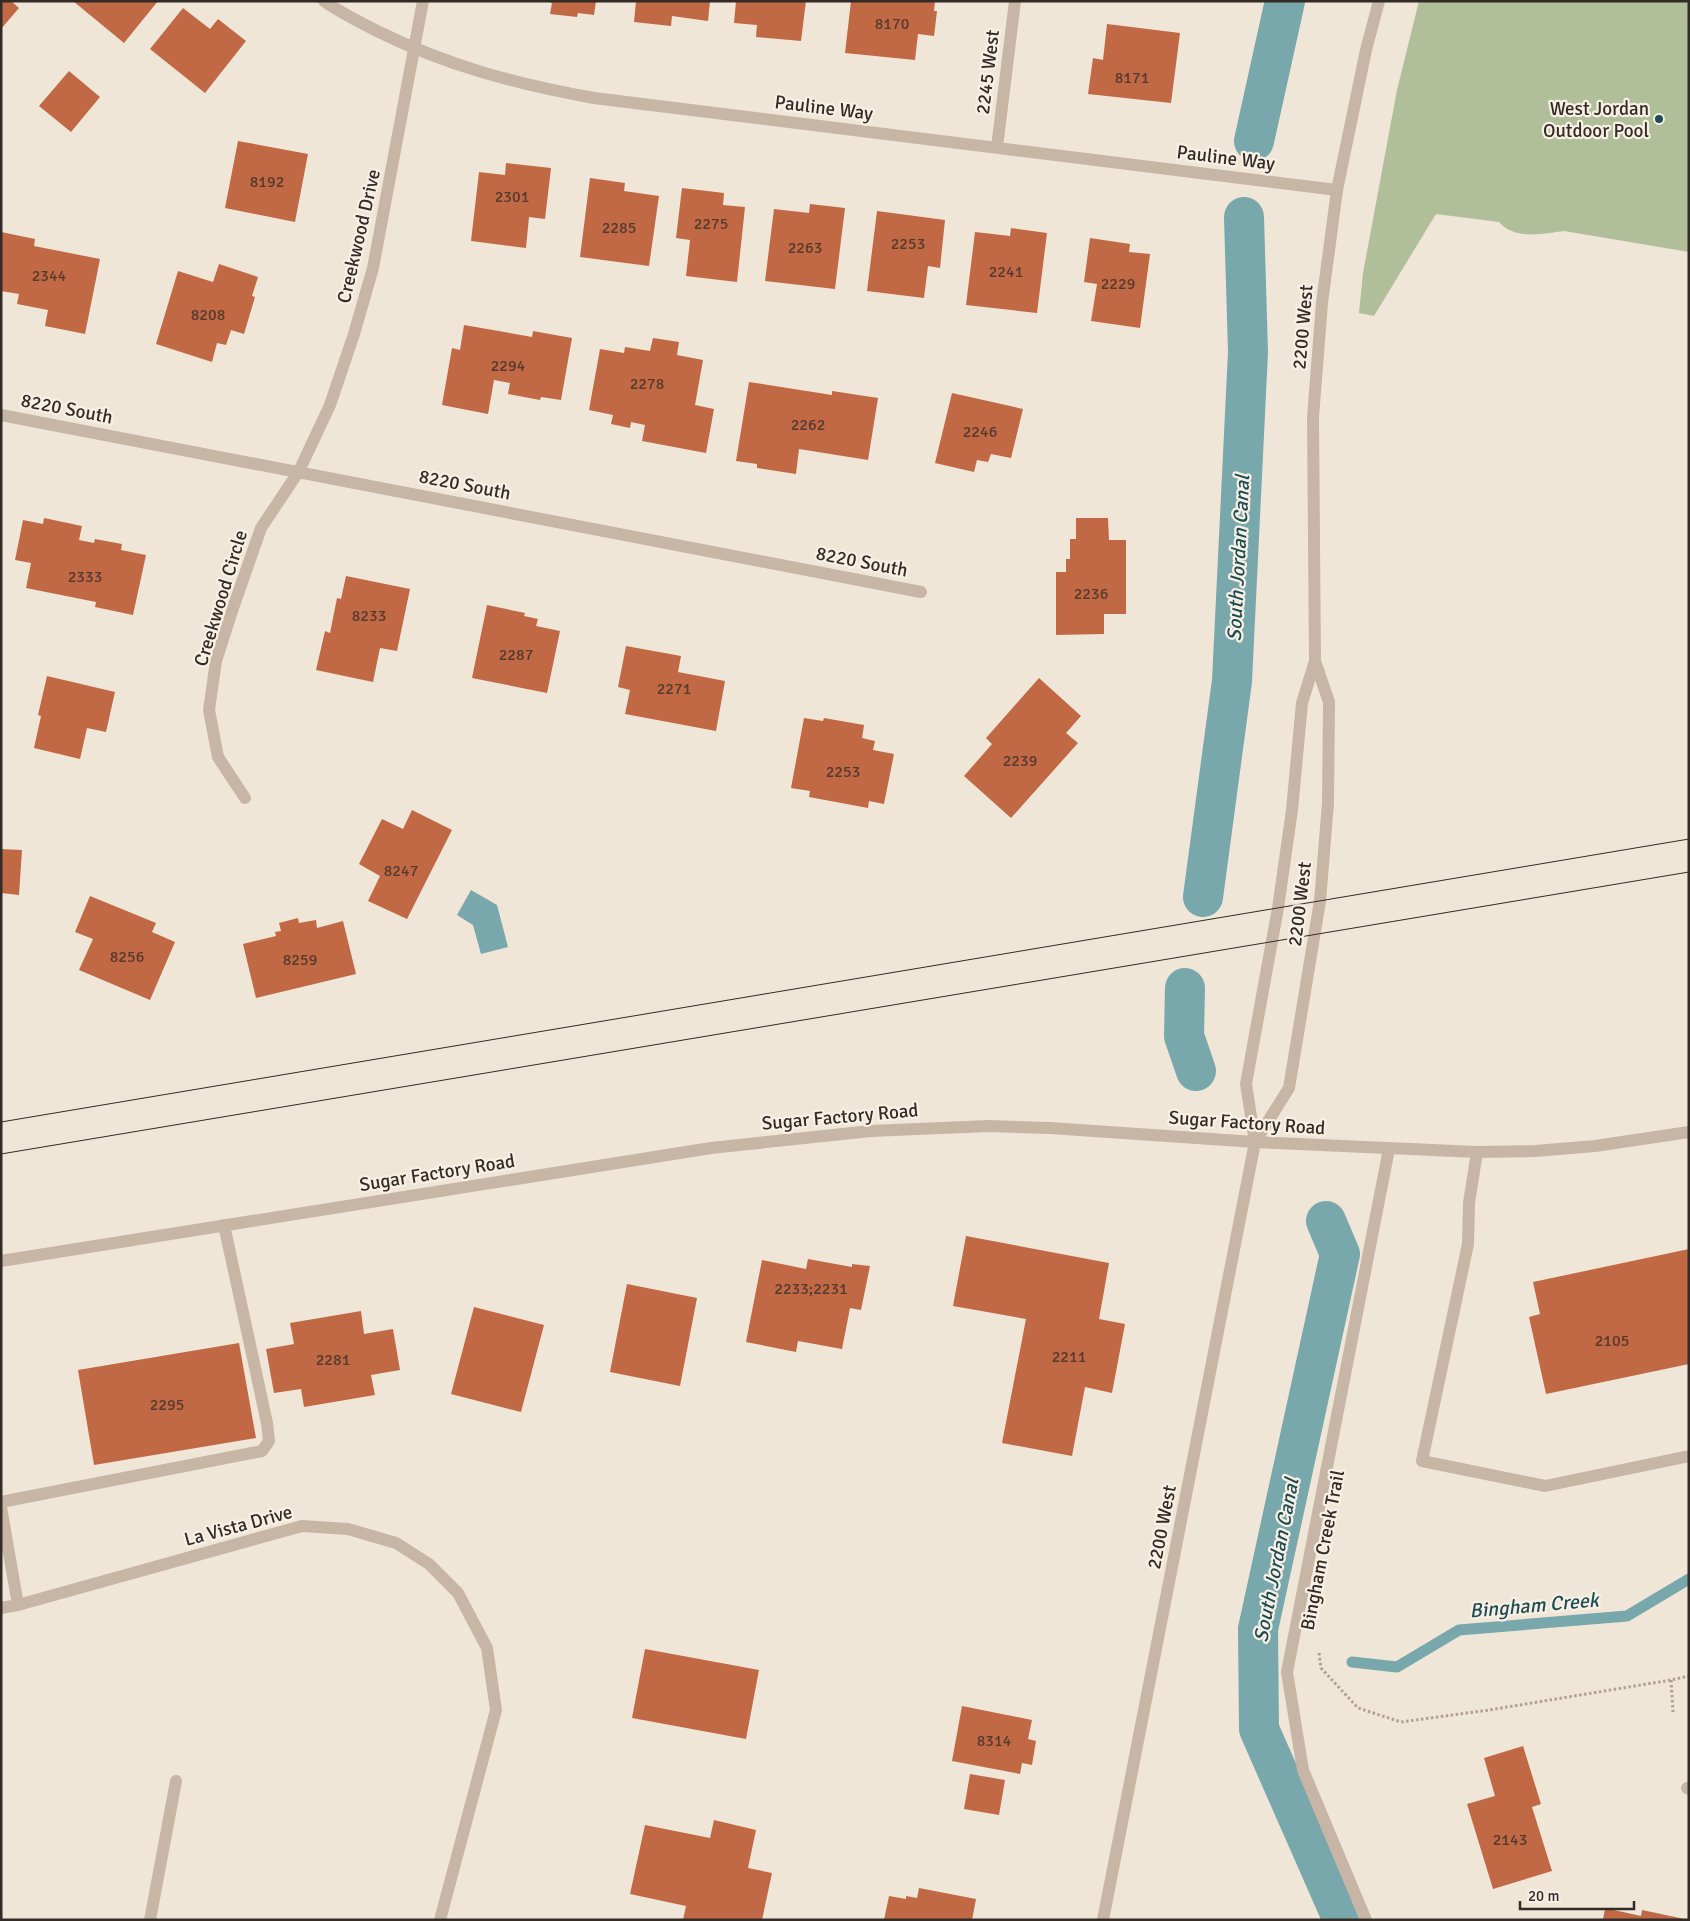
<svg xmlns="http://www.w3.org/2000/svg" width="1690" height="1921" viewBox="0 0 1690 1921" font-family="Signika,sans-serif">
<rect width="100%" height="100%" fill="#f0e6d8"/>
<path fill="#b0be99" d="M 1419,1 L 1689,1 L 1689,252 L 1564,231 C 1543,234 1514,240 1499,222 L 1436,214 L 1374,316 L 1359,313 L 1363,273 L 1397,90 Z"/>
<path fill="#78a7ac" d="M 471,890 L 497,905 L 508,947 L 481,954 L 473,925 L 457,915 Z"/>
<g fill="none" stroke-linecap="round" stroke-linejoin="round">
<path stroke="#78a7ac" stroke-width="11" d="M 1352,1662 L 1397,1667 L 1459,1630 L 1627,1616 L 1689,1579"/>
<path stroke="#78a7ac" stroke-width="40" d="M 1254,141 L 1285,1
M 1203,897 L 1232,681 L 1248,352 L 1244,217
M 1185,988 L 1184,1036 L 1196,1071
M 1326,1221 L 1340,1254 L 1258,1629 L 1259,1729 L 1343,1920"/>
</g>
<path fill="#c16844" d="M 1,1 L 11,1 L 19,8 L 1,29 Z
M 73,1 L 158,1 L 124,43 Z
M 546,1 L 596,1 L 594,15 L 578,13 L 577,17 L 550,14 L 552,3 Z
M 636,1 L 710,1 L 708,21 L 672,16 L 671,26 L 634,22 Z
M 736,1 L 806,1 L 801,41 L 756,37 L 757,25 L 734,23 Z
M 851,1 L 935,1 L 934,11 L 937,11 L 934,36 L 918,34 L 915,60 L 845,53 Z
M 183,8 L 210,29 L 218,19 L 246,41 L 205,93 L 150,49 Z
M 1107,24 L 1180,33 L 1171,103 L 1088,94 L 1093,58 L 1103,60 Z
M 69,71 L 100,97 L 71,132 L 39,106 Z
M 238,141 L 308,154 L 295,222 L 225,208 Z
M 506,163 L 551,168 L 545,219 L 529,217 L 526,248 L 471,241 L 479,172 L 505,175 Z
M 590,178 L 625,183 L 624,191 L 659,196 L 649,266 L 580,257 Z
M 682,188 L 724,193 L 723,205 L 745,207 L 737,282 L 686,276 L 690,240 L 676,238 Z
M 810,204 L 845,208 L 835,289 L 765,281 L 774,209 L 809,213 Z
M 877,211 L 945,220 L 940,268 L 928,266 L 924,298 L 867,291 Z
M 1011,228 L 1047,233 L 1037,313 L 966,305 L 975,232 L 1010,236 Z
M 1,232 L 35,239 L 34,246 L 100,259 L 85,334 L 45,326 L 48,310 L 17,304 L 19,294 L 1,291 Z
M 1090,238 L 1130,244 L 1129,252 L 1150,254 L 1140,328 L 1091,321 L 1097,284 L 1084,282 Z
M 219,264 L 258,277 L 252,296 L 255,297 L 244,334 L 231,330 L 226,345 L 217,343 L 212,362 L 156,344 L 178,271 L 213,282 Z
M 464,325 L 532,337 L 533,331 L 572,338 L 561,400 L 541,397 L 540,400 L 508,394 L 510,383 L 494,380 L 488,414 L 442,405 L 452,348 L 460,350 Z
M 653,338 L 679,342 L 677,355 L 703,360 L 695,405 L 714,409 L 706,453 L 642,441 L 645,425 L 631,422 L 630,428 L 611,424 L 613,415 L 589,410 L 600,349 L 624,353 L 625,347 L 650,351 Z
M 749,382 L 832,395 L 832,391 L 878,398 L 868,460 L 799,449 L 796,474 L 757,468 L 757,464 L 736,461 Z
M 952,393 L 1023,409 L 1011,458 L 991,454 L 988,462 L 977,460 L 974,472 L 935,463 Z
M 44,518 L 82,526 L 79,540 L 94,543 L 95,539 L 122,544 L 121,550 L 146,555 L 133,615 L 95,607 L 96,602 L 26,588 L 31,563 L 15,560 L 23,520 L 43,524 Z
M 1076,518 L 1108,518 L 1109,540 L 1126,540 L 1126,614 L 1104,614 L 1104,634 L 1056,635 L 1056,572 L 1066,572 L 1066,559 L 1070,559 L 1070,539 L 1076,539 Z
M 346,576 L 410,589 L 397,651 L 380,648 L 373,682 L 316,670 L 325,631 L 330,633 L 337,598 L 341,599 Z
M 487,605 L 525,613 L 524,616 L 538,619 L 536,626 L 560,631 L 547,693 L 472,678 Z
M 626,646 L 681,656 L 678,672 L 725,681 L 716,731 L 625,714 L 630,690 L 618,687 Z
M 47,676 L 115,692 L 106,732 L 87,728 L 80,759 L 34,748 L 41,716 L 38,715 Z
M 1039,678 L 1081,716 L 1066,733 L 1078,743 L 1011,818 L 964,776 L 992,744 L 986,738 Z
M 804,718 L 823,721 L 824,718 L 864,725 L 862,738 L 875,741 L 873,750 L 894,754 L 884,804 L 869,801 L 868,808 L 809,797 L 810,791 L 791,788 Z
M 412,810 L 452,830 L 407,919 L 368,901 L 380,876 L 359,864 L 382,819 L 403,829 Z
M 1,849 L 22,850 L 19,895 L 1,893 Z
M 90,896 L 156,923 L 152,932 L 175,942 L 150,1000 L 79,970 L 93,939 L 75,932 Z
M 298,918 L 299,923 L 316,920 L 317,928 L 343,921 L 356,974 L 256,998 L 243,944 L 276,936 L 275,932 L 281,931 L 279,923 Z
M 966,1236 L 1109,1263 L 1099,1319 L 1125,1324 L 1112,1393 L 1085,1387 L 1072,1456 L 1002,1443 L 1026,1319 L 953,1306 Z
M 1689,1249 L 1689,1364 L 1546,1394 L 1529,1317 L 1540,1314 L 1533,1282 Z
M 808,1259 L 852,1267 L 852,1264 L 870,1266 L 861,1310 L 850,1308 L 842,1349 L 798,1341 L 796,1352 L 746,1342 L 762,1260 L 806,1269 Z
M 627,1284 L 697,1298 L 680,1386 L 610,1372 Z
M 474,1307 L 544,1325 L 521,1412 L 451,1394 Z
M 361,1311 L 364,1334 L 393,1329 L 400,1370 L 371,1375 L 375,1395 L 304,1407 L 301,1389 L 274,1393 L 266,1349 L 294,1344 L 290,1323 Z
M 239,1343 L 256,1438 L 94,1465 L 78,1370 Z
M 645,1649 L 759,1670 L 746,1739 L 632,1718 Z
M 962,1706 L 1032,1720 L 1028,1739 L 1036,1741 L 1032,1765 L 1022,1763 L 1020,1774 L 952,1761 Z
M 1523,1746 L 1541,1804 L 1532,1807 L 1552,1871 L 1493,1889 L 1467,1804 L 1495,1796 L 1484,1758 Z
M 970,1774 L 1005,1780 L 999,1815 L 964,1809 Z
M 714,1820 L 756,1830 L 748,1868 L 772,1873 L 762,1920 L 683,1920 L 686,1906 L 630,1894 L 645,1825 L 710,1838 Z
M 919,1888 L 976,1899 L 972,1920 L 884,1920 L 889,1896 L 906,1899 L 906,1896 L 917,1898 Z
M 1605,1908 L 1641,1916 L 1642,1910 L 1689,1920 L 1603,1920 Z"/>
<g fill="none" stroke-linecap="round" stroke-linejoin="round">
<path stroke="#b3a08f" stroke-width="3" stroke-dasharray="2.5 2.5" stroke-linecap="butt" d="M 1319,1653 L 1321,1668 L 1358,1708 L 1401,1722 L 1489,1710 L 1671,1680 L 1689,1676
M 1671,1680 L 1673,1712"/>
<path stroke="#c7b6a5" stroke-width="12" d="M 1477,1152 L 1469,1203 L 1468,1244 L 1422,1461 L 1545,1486 L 1689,1456
M 1,1502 L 262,1451 L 269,1441 L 267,1423 L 224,1225
M 1366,1920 L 1303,1770 L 1287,1672 L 1389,1149"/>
<path stroke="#c7b6a5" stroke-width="12" d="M 324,1 C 341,13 358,21 377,31 C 448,66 516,84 594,98 L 1337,190
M 997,147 L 1015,1
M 1,415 L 921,592
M 245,798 L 218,757 L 209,710 L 216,661 L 233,608 L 261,528 L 299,471 L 330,405 L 354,334 L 373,268 L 423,1
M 1,1507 L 18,1605
M 1,1608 L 18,1605 L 302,1526 L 348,1529 L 396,1543 L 429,1564 L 458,1593 L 487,1648 L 496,1710 L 440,1920
M 1687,1788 L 1689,1789
M 150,1920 L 176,1781"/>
<path stroke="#c7b6a5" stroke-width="12" d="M 1255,1142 L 1289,1088 L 1320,901 L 1328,803 L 1329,702 L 1315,661 L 1313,417 L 1322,303 L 1337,190 L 1366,50 L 1379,1
M 1,1261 L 711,1148 L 871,1131 L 989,1126 L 1050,1128 L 1255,1142 L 1477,1152 L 1535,1151 L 1595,1146 L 1689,1132
M 1103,1920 L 1255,1142 L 1246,1084 L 1278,908 L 1292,810 L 1302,703 L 1315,661"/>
<path stroke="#332b26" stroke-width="1" d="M 1,1122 L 1689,839
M 1,1154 L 1689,872"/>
</g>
<circle fill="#1d4d53" stroke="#f8f0e4" stroke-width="2" cx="1659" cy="119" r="5"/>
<g text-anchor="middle" stroke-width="4.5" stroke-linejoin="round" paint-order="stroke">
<g font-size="16" fill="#563a2e">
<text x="892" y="29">8170</text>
<text x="1132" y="83">8171</text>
<text x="267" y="187">8192</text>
<text x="512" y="202">2301</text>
<text x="711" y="229">2275</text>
<text x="619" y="233">2285</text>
<text x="908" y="249">2253</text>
<text x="805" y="253">2263</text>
<text x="1006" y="277">2241</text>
<text x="49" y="281">2344</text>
<text x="1118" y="289">2229</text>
<text x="208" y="320">8208</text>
<text x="508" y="371">2294</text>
<text x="647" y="389">2278</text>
<text x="808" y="430">2262</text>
<text x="980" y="437">2246</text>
<text x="85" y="582">2333</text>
<text x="1091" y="599">2236</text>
<text x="369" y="621">8233</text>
<text x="516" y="660">2287</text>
<text x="674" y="694">2271</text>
<text x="1020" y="766">2239</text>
<text x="843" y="777">2253</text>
<text x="401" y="876">8247</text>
<text x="127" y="962">8256</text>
<text x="300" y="965">8259</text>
<text x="811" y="1294">2233;2231</text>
<text x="1612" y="1346">2105</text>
<text x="1069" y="1362">2211</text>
<text x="333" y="1365">2281</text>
<text x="167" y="1410">2295</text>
<text x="994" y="1746">8314</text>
<text x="1510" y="1845">2143</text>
</g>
<g font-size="19" fill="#332b26" stroke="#f8f0e4">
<text transform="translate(987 72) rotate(-83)" y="7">2245 West</text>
<text transform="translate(824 107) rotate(7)" y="7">Pauline Way</text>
<text transform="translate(1226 157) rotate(7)" y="7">Pauline Way</text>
<text transform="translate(358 236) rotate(-77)" y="7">Creekwood Drive</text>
<text transform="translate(1302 327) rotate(-85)" y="7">2200 West</text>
<text transform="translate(67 408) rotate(11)" y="7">8220 South</text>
<text transform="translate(465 484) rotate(11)" y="7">8220 South</text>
<text transform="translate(862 561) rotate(11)" y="7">8220 South</text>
<text transform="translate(220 598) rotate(-73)" y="7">Creekwood Circle</text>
<text transform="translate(1299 904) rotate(-83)" y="7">2200 West</text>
<text transform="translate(840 1116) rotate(-5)" y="7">Sugar Factory Road</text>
<text transform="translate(1247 1122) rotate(4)" y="7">Sugar Factory Road</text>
<text transform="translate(437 1172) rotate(-9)" y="7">Sugar Factory Road</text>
<text transform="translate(238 1525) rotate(-15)" y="7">La Vista Drive</text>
<text transform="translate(1161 1527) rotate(-79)" y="7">2200 West</text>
<text transform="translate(1322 1550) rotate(-79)" y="7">Bingham Creek Trail</text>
</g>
<g font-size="19" fill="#332b26" stroke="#f8f0e4" text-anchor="end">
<text x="1649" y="115">West Jordan<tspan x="1649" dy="22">Outdoor Pool</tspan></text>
</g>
<g font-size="20" font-style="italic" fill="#1d4d53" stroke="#f8f0e4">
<text transform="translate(1238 558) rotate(-87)" y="7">South Jordan Canal</text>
<text transform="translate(1276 1560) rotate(-79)" y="7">South Jordan Canal</text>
<text transform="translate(1534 1605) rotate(-5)" y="7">Bingham Creek</text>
</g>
</g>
<rect width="1690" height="1921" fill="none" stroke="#332b26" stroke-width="5"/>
<path d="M1520 1901v8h114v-8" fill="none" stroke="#332b26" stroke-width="2.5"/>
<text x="1528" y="1901" font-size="15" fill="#332b26" stroke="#f8f0e4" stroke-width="4" paint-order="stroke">20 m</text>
</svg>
